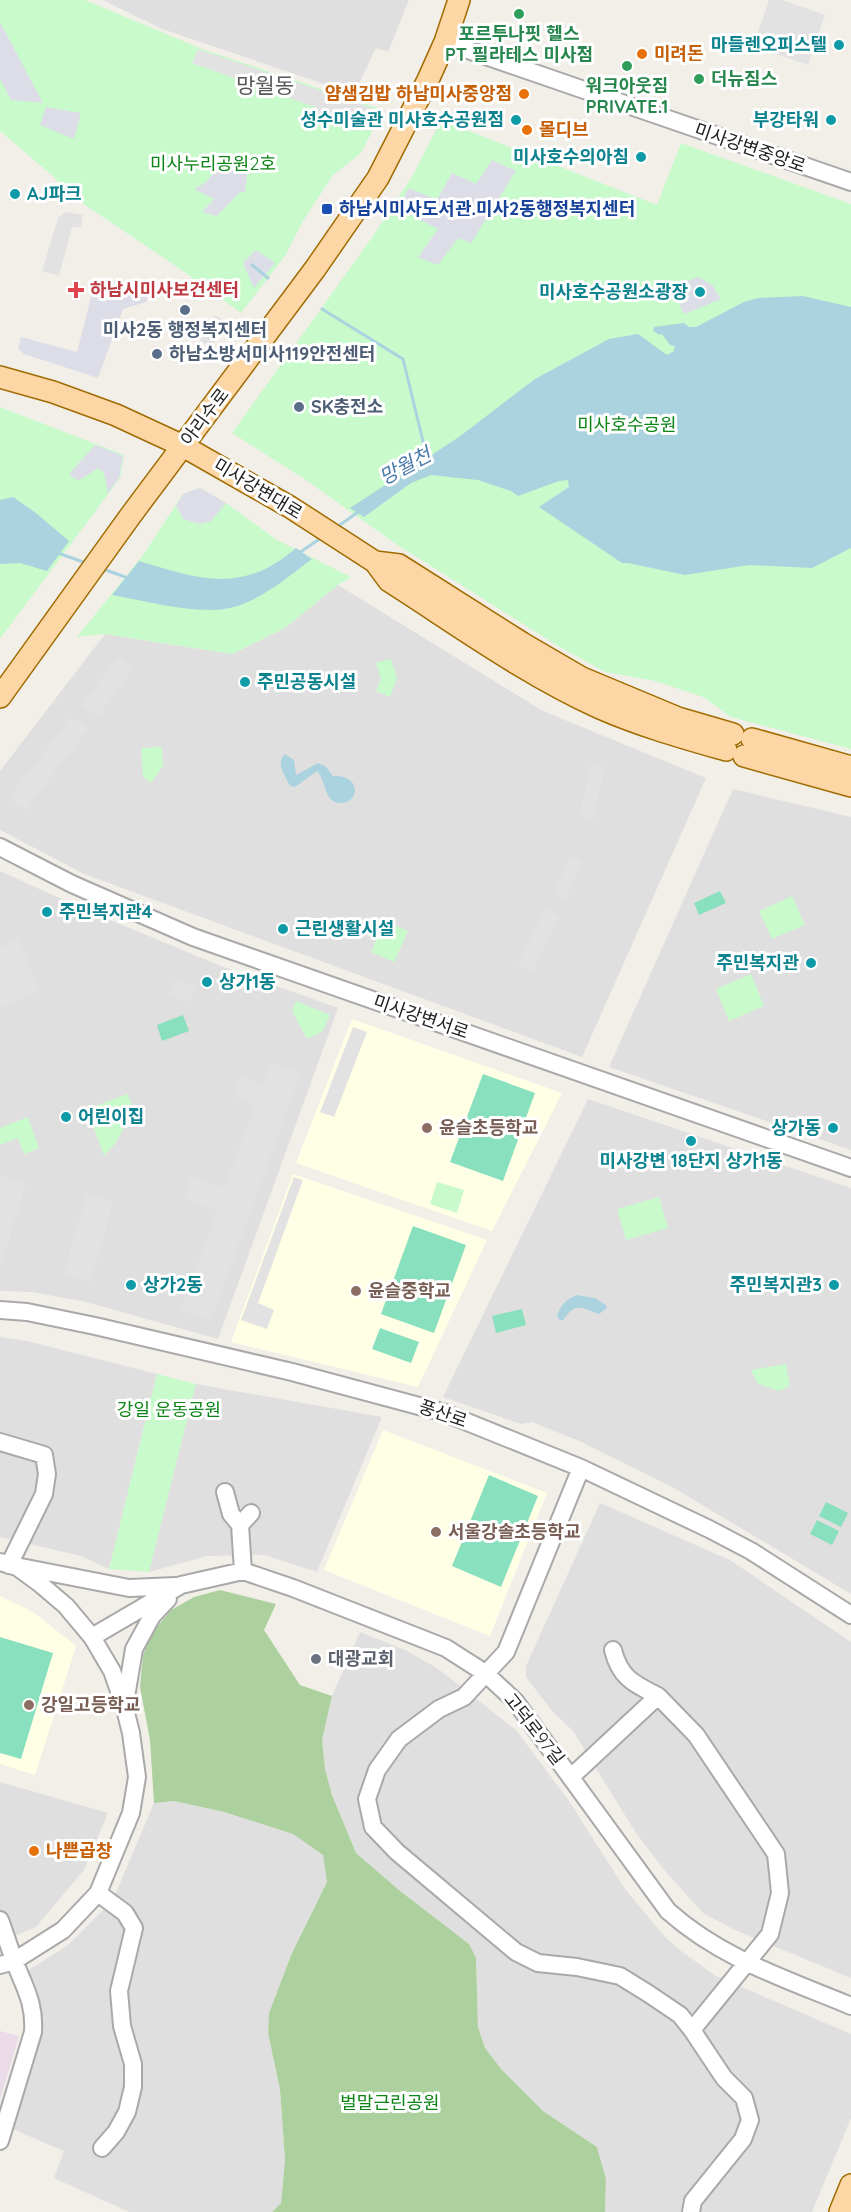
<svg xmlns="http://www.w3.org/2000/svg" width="851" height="2212" viewBox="0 0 851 2212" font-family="Quicksand,'Noto Sans KR',sans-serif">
<rect width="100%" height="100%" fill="#f2efe9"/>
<path fill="#e0dfdf" d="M 103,0 L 409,0 L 388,52 L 376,48 L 354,94 L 162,29 Z
M 338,585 L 543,711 L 706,778 L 582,1057 L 84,874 L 0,830 L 0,771 L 105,634 L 232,654 L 285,628 Z
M 733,789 L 851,817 L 851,1150 L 609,1067 Z
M 0,871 L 86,910 L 221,966 L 338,1008 L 218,1339 L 86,1302 L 32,1292 L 0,1291 Z
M 588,1099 L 851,1188 L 851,1594 L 672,1487 L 579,1441 L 532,1422 L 521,1424 L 443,1397 Z
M 0,1337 L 27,1341 L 157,1374 L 109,1569 L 81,1556 L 0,1537 Z
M 196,1384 L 382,1417 L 317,1572 L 264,1555 L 207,1556 L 149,1572 Z
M 600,1503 L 730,1560 L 851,1642 L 851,1978 L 735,1930 L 703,1913 L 665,1871 L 636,1833 L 573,1731 L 553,1712 L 526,1677 L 526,1666 Z
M 360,1632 L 405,1650 L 437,1668 L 516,1730 L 569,1801 L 625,1889 L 665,1937 L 681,1951 L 716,1976 L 851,2034 L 851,2118 L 812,2212 L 605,2212 L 606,2179 L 597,2147 L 543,2111 L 502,2070 L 485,2048 L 478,2027 L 476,1958 L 356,1853 L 332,1795 L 325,1769 L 322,1740 L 332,1696 Z
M 0,1782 L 108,1813 L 84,1870 L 36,1927 L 0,1942 Z
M 174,1801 L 224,1812 L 293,1834 L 323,1855 L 327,1882 L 292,1953 L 269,2013 L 268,2033 L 280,2089 L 285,2160 L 281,2203 L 272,2212 L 129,2212 L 54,2178 L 64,2151 L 10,2128 L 41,2028 L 40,2005 L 27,1971 L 67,1946 L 104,1909 L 115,1895 L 154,1803 Z"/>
<path fill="#ebdbe8" d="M 0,2031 L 19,2036 L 0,2099 Z"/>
<path fill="#ffffe5" d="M 352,1019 L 562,1093 L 492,1231 L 296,1163 Z
M 293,1174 L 487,1240 L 418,1387 L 231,1342 Z
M 383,1430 L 547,1493 L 490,1636 L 324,1570 Z
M 0,1596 L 33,1612 L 76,1646 L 35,1775 L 0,1764 Z"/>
<path fill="#add19e" d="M 220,1590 L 276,1604 L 264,1630 L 300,1685 L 332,1696 L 322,1740 L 325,1769 L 332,1795 L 356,1853 L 400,1891 L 469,1944 L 476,1958 L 478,2027 L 485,2048 L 502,2070 L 543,2111 L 597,2147 L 606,2179 L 605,2212 L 272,2212 L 281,2203 L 285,2160 L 280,2089 L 268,2033 L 269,2013 L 292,1953 L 327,1882 L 323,1855 L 293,1834 L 224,1812 L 174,1801 L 154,1803 L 150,1740 L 140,1687 L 143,1655 L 152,1633 L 171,1610 L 194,1597 Z"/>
<path fill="#c8facc" d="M 0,0 L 85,0 L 202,49 L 383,110 L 361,153 L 333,175 L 303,221 L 285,256 L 241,313 L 180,269 L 63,190 L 55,178 L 0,131 Z
M 441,120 L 657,205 L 681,143 L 851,204 L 851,749 L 731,717 L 703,697 L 655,681 L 605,672 L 558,646 L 396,544 L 306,480 L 232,433 L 373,236 L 413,175 Z
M 0,407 L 124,455 L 120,478 L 0,639 Z
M 200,488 L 226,503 L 277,540 L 351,577 L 338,585 L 285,628 L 232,654 L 105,634 L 77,637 L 143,555 L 183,494 Z
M 391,659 L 397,678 L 390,697 L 376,691 L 381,679 L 376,663 Z
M 162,747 L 163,766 L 151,783 L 143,777 L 141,748 Z
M 792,896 L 805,925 L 772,939 L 759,911 Z
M 385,921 L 408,931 L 394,962 L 371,952 Z
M 751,974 L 764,1006 L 729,1021 L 716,989 Z
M 296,1001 L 330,1015 L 323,1031 L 307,1039 L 292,1011 Z
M 128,1094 L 133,1109 L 117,1141 L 104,1156 L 87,1109 Z
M 28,1117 L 39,1148 L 24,1154 L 18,1138 L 0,1145 L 0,1128 Z
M 437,1182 L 464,1190 L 457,1213 L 430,1204 Z
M 659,1197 L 668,1228 L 626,1240 L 617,1209 Z
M 786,1364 L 790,1386 L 779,1391 L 758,1384 L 751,1370 Z
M 157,1374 L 196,1384 L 149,1572 L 109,1569 Z"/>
<path fill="#88e0be" d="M 720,891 L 726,903 L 699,915 L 694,903 Z
M 183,1015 L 189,1031 L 162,1041 L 157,1025 Z
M 483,1074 L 535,1093 L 503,1181 L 450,1162 Z
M 413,1226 L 466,1245 L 434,1333 L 381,1314 Z
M 522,1309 L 526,1325 L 496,1333 L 492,1316 Z
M 380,1328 L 419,1342 L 411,1363 L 372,1349 Z
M 489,1475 L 538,1496 L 501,1587 L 452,1566 Z
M 826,1502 L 848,1513 L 841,1527 L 819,1516 Z
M 817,1520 L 839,1531 L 832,1545 L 810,1534 Z
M 0,1637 L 53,1653 L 21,1759 L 0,1753 Z"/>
<path fill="#e2e2e2" d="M 769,0 L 782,0 L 825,15 L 808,65 L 753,46 Z
M 198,49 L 378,110 L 368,131 L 313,115 L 315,107 L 192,63 Z
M 66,212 L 83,215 L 81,227 L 72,227 L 59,276 L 42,271 L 58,218 Z
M 215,315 L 228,324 L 210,348 L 198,338 Z
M 119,655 L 134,667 L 98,716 L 82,705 Z
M 71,717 L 88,729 L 25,811 L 9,798 Z
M 591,764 L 604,766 L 594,819 L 580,816 Z
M 569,857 L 581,862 L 566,899 L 554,894 Z
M 545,909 L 560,916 L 532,972 L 518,965 Z
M 18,939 L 40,991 L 0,1008 L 0,947 Z
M 174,980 L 195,987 L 190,1002 L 168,995 Z
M 353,1027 L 367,1032 L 334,1117 L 320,1112 Z
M 271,1062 L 301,1073 L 211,1321 L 181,1310 L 217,1211 L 184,1198 L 191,1177 L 225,1188 L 255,1104 L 234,1096 L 240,1077 L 262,1084 Z
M 0,1176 L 26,1183 L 2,1263 L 0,1263 Z
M 294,1177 L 303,1180 L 258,1303 L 274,1310 L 267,1329 L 241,1320 Z
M 86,1195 L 113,1202 L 91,1282 L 64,1274 Z"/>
<path fill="#dddde8" d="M 0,22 L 43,103 L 11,100 L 0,79 Z
M 46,107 L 81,113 L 74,139 L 40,125 Z
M 492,160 L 516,171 L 471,243 L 458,238 L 438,265 L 418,257 L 438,229 L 397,208 L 409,188 L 437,200 L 452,173 L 476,184 Z
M 249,161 L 245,192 L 240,192 L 217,216 L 202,212 L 214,199 L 194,189 L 205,183 L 219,168 L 223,170 L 230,165 L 240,166 Z
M 256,250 L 275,263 L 254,288 L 243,263 Z
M 699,277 L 713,286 L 721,299 L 684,314 L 678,301 L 687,281 Z
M 95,282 L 148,296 L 146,302 L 123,309 L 98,378 L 24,354 L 18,349 L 21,337 L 77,352 Z
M 95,445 L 123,456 L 119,478 L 108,493 L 104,473 L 98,468 L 78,481 L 69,474 Z
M 200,488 L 226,503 L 211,521 L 200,524 L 183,519 L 176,506 L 183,494 Z"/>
<path fill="#aad3df" d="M 803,296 L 851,307 L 851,548 L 812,568 L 749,565 L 685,575 L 628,563 L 622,563 L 539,507 L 569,487 L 568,480 L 559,481 L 518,496 L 511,491 L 478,480 L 431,475 L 411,483 L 364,517 L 350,508 L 459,437 L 535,379 L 609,339 L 638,334 L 667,355 L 674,351 L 675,346 L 670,345 L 662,334 L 660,335 L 653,331 L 654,327 L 684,323 L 689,327 L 696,327 L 744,302 L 758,298 Z
M 13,497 L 36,513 L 69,541 L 47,571 L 20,563 L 0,564 L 0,500 Z
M 296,548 L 312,559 C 288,577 260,601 230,608 C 198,615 145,601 112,595 L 139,561 C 200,579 242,595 296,548 Z
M 285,754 L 294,760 L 296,775 L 318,763 L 325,766 L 333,776 C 361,774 361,803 340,803 C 324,803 326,780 317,771 L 295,787 L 290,786 C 285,775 275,764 285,754 Z
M 577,1295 L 595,1298 L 606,1305 L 607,1308 L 599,1314 C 579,1308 578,1301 563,1320 L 560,1320 L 557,1316 C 560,1306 566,1299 577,1295 Z"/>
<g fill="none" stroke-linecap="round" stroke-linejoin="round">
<path stroke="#aad3df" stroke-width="3" d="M 252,265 L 268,278
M 322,309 L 403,359 L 428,462
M 337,527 L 361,510
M 58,553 L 86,563
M 299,553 L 321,538
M 103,569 L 128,578"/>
<defs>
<path id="minor" d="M 445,42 L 851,182
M 0,847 L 72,884 L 193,937 L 851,1168
M 0,1310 L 27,1312 L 95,1326 L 292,1372 L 445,1413 L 581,1468 L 709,1529 L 751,1551 L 851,1615
M 0,1442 L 44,1455 L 47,1474 L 44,1494 L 9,1565
M 581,1468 L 506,1652 L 464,1697 L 439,1709 L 399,1739 L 377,1770 L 367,1799 L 373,1827 L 397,1852 L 516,1952 L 538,1963 L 577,1967 L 620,1976 L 649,1994 L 680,2015 L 692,2030 L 724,2078 L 744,2098 L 750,2120 L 743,2139 L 693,2201 L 691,2212
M 225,1492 L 231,1514 L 240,1525 L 243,1571
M 240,1525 L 251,1513
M 0,1562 L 17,1567 L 39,1583 L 66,1606 L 92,1637 L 112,1671 L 124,1705 L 131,1733 L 137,1777 L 131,1813 L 98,1893 L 63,1930 L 14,1961 L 0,1965
M 21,1567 L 129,1588 L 176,1586
M 92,1637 L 181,1585 L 243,1571 L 293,1588 L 446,1648 L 485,1673 L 515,1701 L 668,1911 C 722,1959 786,1979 851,2006
M 613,1650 C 620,1678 634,1684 658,1696
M 125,1703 L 134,1649 L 152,1616 L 168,1599
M 571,1777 L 658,1696 L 696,1735 L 776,1854 L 779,1883 L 780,1893 L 770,1934 L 692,2030
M 98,1893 L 125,1913 L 134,1928 L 119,1991 L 122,2026 L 133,2064 L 133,2087 L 127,2112 L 116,2132 L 102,2148
M 0,1920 C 5,1933 9,1947 14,1960 C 24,1987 35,2002 33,2032 L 0,2141"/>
<path id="major" d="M 0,377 L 53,392 L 116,415 L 183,446 L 290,507 L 375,562 L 389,581 C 458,625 525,674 600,708 C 641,726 684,738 726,750
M 375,562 L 399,565 L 522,643 L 582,678 L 678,718 L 733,734
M 0,697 L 131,515 L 315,269 L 378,178 L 428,80 L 445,42 L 459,0
M 752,739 L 851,767
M 744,756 L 851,786
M 840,2212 L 851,2185"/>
</defs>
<use href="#minor" stroke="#a9a9a9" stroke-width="20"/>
<use href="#major" stroke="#a06b00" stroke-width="24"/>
<use href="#minor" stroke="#fff" stroke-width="16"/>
<use href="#major" stroke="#fcd6a4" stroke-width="21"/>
</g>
<g fill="#2e9e5b" stroke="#fff" stroke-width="2">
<circle cx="519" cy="14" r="6"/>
<circle cx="627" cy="66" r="6"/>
<circle cx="699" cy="79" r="6"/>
</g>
<g fill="#0f9aa8" stroke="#fff" stroke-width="2">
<circle cx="839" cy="45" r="6"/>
<circle cx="516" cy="120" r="6"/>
<circle cx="831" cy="120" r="6"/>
<circle cx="641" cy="157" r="6"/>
<circle cx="15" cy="194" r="6"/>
<circle cx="700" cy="292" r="6"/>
<circle cx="245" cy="682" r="6"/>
<circle cx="47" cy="912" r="6"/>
<circle cx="283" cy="929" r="6"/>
<circle cx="811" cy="963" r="6"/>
<circle cx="207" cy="982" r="6"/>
<circle cx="66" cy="1117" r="6"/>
<circle cx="833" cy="1128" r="6"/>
<circle cx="691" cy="1141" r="6"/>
<circle cx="131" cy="1285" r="6"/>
<circle cx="834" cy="1285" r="6"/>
</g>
<g fill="#e8710a" stroke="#fff" stroke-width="2">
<circle cx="642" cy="54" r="6"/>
<circle cx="524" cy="94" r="6"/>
<circle cx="527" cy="130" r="6"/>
<circle cx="34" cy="1851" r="6"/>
</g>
<rect fill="#1a4fb4" stroke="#fff" stroke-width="2" x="321" y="203" width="12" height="12" rx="3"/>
<path fill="#e0444e" stroke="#fff" stroke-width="2" d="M73 281h6v6h6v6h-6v6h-6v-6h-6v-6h6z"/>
<g fill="#5c6f8a" stroke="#fff" stroke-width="2">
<circle cx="185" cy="310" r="6"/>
<circle cx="157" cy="354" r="6"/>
<circle cx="299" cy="407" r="6"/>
</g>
<g fill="#8d6e63" stroke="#fff" stroke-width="2">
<circle cx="427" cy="1128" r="6"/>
<circle cx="356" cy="1291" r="6"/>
<circle cx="436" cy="1532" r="6"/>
<circle cx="29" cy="1705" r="6"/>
</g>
<circle fill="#6b7280" stroke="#fff" stroke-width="2" cx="316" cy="1659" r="6"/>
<g text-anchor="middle" stroke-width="6" stroke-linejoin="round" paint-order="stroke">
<g font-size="18" font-weight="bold" fill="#27864d" stroke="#fff">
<text x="519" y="40">포르투나핏 헬스<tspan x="519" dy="21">PT 필라테스 미사점</tspan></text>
<text x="711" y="85" text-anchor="start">더뉴짐스</text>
<text x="627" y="92">워크아웃짐<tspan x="627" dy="21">PRIVATE.1</tspan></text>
</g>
<g font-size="18" font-weight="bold" fill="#0d838f" stroke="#fff" text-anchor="end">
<text x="827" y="51">마들렌오피스텔</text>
<text x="504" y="126">성수미술관 미사호수공원점</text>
<text x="819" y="126">부강타워</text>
<text x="629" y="163">미사호수의아침</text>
<text x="27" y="200" text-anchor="start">AJ파크</text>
<text x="688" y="298">미사호수공원소광장</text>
<text x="257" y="688" text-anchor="start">주민공동시설</text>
<text x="59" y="918" text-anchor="start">주민복지관4</text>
<text x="295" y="935" text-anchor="start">근린생활시설</text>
<text x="799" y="969">주민복지관</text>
<text x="219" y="988" text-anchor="start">상가1동</text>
<text x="78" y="1123" text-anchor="start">어린이집</text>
<text x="821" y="1134">상가동</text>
<text x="691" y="1167" text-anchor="middle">미사강변 18단지 상가1동</text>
<text x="143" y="1291" text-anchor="start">상가2동</text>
<text x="822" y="1291">주민복지관3</text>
</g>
<g font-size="18" font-weight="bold" fill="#c56008" stroke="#fff" text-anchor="start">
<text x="654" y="60">미려돈</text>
<text x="512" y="100" text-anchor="end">얌샘김밥 하남미사중앙점</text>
<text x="539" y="136">몰디브</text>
<text x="46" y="1857">나쁜곱창</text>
</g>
<g font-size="18" fill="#222" stroke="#fff">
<text transform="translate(750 148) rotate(19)" y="6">미사강변중앙로</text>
<text transform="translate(205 417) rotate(-53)" y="6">아리수로</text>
<text transform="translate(258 489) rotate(31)" y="6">미사강변대로</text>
<text transform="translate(421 1017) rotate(19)" y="6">미사강변서로</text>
<text transform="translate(443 1414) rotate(19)" y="6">풍산로</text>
<text transform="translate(534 1729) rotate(52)" y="6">고덕로97길</text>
</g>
<g font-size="18" fill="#0c8416" stroke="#fff">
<text x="213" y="170">미사누리공원2호</text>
<text x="627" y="431">미사호수공원</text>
<text x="169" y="1416">강일 운동공원</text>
<text x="390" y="2109">벌말근린공원</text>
</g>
<g font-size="18" font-weight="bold" fill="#164399" stroke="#fff" text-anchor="start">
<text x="339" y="215">하남시미사도서관.미사2동행정복지센터</text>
</g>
<g font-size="18" font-weight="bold" fill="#be3a42" stroke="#fff" text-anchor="start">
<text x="90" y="296">하남시미사보건센터</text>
</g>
<g font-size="18" font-weight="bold" fill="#4e5e75" stroke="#fff" text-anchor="start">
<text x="185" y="336" text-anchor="middle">미사2동 행정복지센터</text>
<text x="169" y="360">하남소방서미사119안전센터</text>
<text x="311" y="413">SK충전소</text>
</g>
<g font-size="18" font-weight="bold" fill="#785e54" stroke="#fff" text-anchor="start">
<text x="439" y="1134">윤슬초등학교</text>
<text x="368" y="1297">윤슬중학교</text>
<text x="448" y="1538">서울강솔초등학교</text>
<text x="41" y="1711">강일고등학교</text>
</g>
<g font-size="18" font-weight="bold" fill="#5b616d" stroke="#fff" text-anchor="start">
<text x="328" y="1665">대광교회</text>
</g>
<g font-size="20" font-style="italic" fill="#4a7aab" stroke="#fff">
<text transform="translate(405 466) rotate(-28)" y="7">망월천</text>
</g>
<g font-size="21" fill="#555" stroke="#fff">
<text x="265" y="93">망월동</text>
</g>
</g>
</svg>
